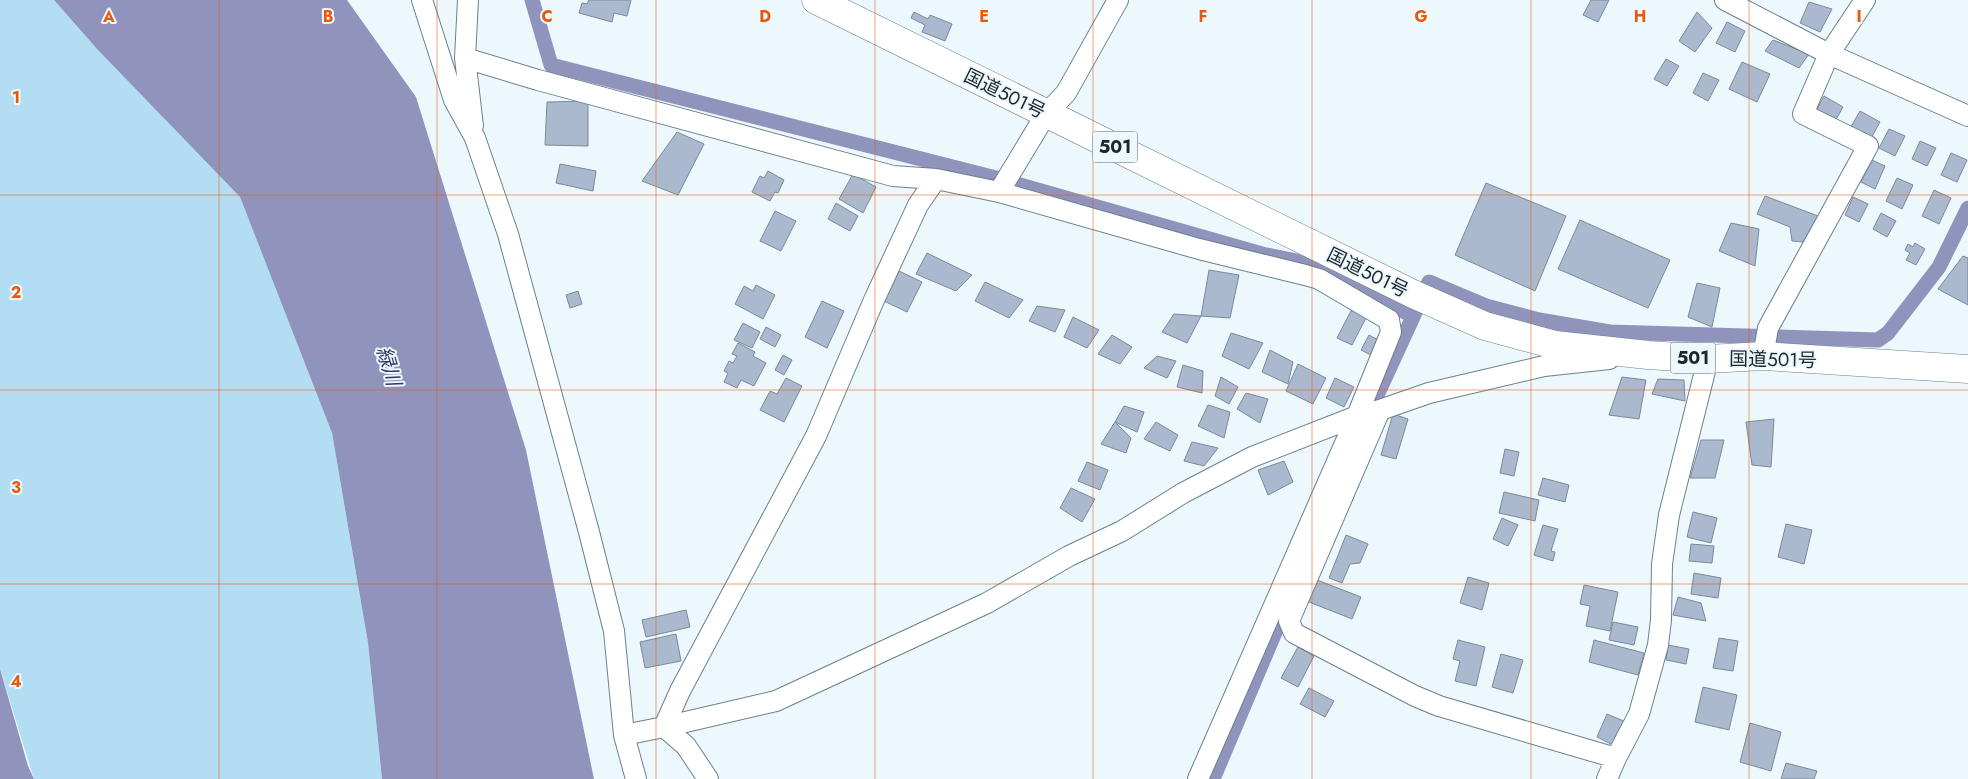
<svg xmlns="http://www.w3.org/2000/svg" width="1968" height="779" viewBox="0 0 1968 779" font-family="Jost,'Noto Sans JP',sans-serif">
<rect width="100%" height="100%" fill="#edf8fd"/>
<path fill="#b3ddf2" d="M 0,0 L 54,0 L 97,49 L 240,197 L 332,433 L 368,643 L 382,779 L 34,779 L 0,669 Z"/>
<path fill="#9094bd" d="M 54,0 L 347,0 L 416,97 L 526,450 L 594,779 L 382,779 L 368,643 L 332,433 L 240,197 L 97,49 Z
M 0,669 L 28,766 L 34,779 L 0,779 Z"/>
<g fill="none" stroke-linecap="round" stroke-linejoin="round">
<path stroke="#9094bd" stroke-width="15" d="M 532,0 L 551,65 L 996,178 L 1262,254 L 1311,264 L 1413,316
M 1378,393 L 1429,282 L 1486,306 L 1539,320 L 1610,332 L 1878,340 L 1888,333 L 1939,267 L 1968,208
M 1213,779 L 1287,604"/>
</g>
<path fill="#aab9ce" stroke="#7a899c" d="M 589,0 L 631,0 L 627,16 L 614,13 L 612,22 L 579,13 L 582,3 L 587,4 Z
M 1591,0 L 1609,0 L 1598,22 L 1583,15 Z
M 1809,2 L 1832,9 L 1820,32 L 1800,23 Z
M 914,12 L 928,19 L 930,15 L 952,24 L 945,41 L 922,32 L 925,25 L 911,18 Z
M 1697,12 L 1712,28 L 1695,52 L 1679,41 Z
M 1727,22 L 1745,31 L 1735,52 L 1716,43 Z
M 1773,40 L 1809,54 L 1799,68 L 1765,51 Z
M 1666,59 L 1679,66 L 1667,86 L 1654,79 Z
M 1742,62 L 1770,74 L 1757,102 L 1729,89 Z
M 1703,73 L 1719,80 L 1708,101 L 1693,93 Z
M 1824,96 L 1843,107 L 1834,123 L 1815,113 Z
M 588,101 L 588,146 L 545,145 L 547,102 Z
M 1860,111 L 1880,122 L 1869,142 L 1849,130 Z
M 1889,129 L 1905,136 L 1895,156 L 1879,148 Z
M 677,132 L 704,144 L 678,195 L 642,181 Z
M 1920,141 L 1936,148 L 1927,166 L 1912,159 Z
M 1951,153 L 1967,160 L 1957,182 L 1941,175 Z
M 1872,160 L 1885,166 L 1875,189 L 1861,182 Z
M 560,164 L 596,171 L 593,191 L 556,183 Z
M 768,171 L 784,180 L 778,193 L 775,192 L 770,201 L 752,192 L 760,176 L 764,178 Z
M 853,174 L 876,187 L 863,213 L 839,199 Z
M 1897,178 L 1913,185 L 1902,209 L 1886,201 Z
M 1486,183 L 1566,216 L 1535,291 L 1455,255 Z
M 1934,190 L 1951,198 L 1939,224 L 1922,216 Z
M 1765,196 L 1818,216 L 1803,242 L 1792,241 L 1790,227 L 1757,214 Z
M 1853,197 L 1868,204 L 1859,222 L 1845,215 Z
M 836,203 L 858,216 L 850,231 L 828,219 Z
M 775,211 L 796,221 L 781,251 L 760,241 Z
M 1881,213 L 1896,221 L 1887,237 L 1873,229 Z
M 1580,220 L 1670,260 L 1648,308 L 1558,269 Z
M 1731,223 L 1759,229 L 1755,266 L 1719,251 Z
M 1915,243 L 1925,249 L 1916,265 L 1906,260 L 1910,253 L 1905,250 L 1908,244 L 1913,247 Z
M 927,253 L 972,275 L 956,291 L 916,274 Z
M 1963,256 L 1968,258 L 1968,305 L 1938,289 Z
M 1209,270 L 1239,275 L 1230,318 L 1201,316 Z
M 899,271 L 922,282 L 907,312 L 884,301 Z
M 985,282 L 1023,300 L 1009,318 L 975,301 Z
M 1697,283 L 1720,288 L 1712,327 L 1688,317 Z
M 756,285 L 775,295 L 763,319 L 735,304 L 744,286 L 753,291 Z
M 578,291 L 582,304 L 570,308 L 566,295 Z
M 822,301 L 844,311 L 827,348 L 805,337 Z
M 1037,306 L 1065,310 L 1055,332 L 1029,321 Z
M 1352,309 L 1367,316 L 1352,345 L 1337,338 Z
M 1174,314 L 1201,316 L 1187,343 L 1162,332 Z
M 1073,317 L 1099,330 L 1087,348 L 1064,337 Z
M 743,323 L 760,332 L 752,348 L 734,340 Z
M 766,327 L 781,335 L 775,347 L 760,339 Z
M 1231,333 L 1263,343 L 1249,369 L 1222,356 Z
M 1112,335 L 1132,347 L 1120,364 L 1098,354 Z
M 1369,335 L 1380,341 L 1373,356 L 1361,350 Z
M 738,343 L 755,352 L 753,356 L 766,363 L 754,386 L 741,380 L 737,388 L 724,382 L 728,373 L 724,371 L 729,361 L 733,363 L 737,356 L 732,354 Z
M 1270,350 L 1293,362 L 1288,384 L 1262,372 Z
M 783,355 L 792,360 L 784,375 L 775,370 Z
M 1157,356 L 1176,361 L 1167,378 L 1144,368 Z
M 1298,364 L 1326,378 L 1313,404 L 1286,391 Z
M 1183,365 L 1203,371 L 1202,393 L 1177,387 Z
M 1221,377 L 1238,387 L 1229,404 L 1215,396 Z
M 1622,377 L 1646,380 L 1639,419 L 1609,415 Z
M 786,378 L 802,386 L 784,422 L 760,410 L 770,391 L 777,394 Z
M 1335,378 L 1354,387 L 1344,407 L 1326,398 Z
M 1658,379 L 1684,380 L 1685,401 L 1652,394 Z
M 1246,393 L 1268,399 L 1260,423 L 1237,409 Z
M 1208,405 L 1230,412 L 1224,438 L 1198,426 Z
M 1124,406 L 1144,412 L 1137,432 L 1115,422 Z
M 1393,414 L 1408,419 L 1396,459 L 1381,455 Z
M 1774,419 L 1771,467 L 1752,465 L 1746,422 Z
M 1115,422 L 1131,438 L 1126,453 L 1101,444 Z
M 1156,422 L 1178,435 L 1170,451 L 1144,439 Z
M 1701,440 L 1724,440 L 1715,478 L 1690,478 Z
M 1192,442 L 1218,448 L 1204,466 L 1184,461 Z
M 1505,449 L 1519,452 L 1514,476 L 1500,473 Z
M 1284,461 L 1293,482 L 1268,495 L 1258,470 Z
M 1087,462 L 1108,470 L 1100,490 L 1078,481 Z
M 1543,478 L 1569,485 L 1565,502 L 1538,495 Z
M 1071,488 L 1095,499 L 1082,522 L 1060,508 Z
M 1504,492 L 1539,500 L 1535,521 L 1499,513 Z
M 1693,512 L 1717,518 L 1711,543 L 1687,537 Z
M 1502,518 L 1518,525 L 1508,546 L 1493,539 Z
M 1786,524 L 1812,530 L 1804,564 L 1778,557 Z
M 1543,525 L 1558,529 L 1551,551 L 1555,552 L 1553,561 L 1534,555 Z
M 1346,535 L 1368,544 L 1360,563 L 1350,564 L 1342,583 L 1329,578 Z
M 1691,544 L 1714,546 L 1712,563 L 1689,561 Z
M 1694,573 L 1721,578 L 1718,598 L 1691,594 Z
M 1468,577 L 1489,583 L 1482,610 L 1460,603 Z
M 1312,578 L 1361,597 L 1352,619 L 1304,600 Z
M 1584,585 L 1618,592 L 1610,631 L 1586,626 L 1590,606 L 1580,604 Z
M 1678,597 L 1701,603 L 1706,621 L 1673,615 Z
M 686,610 L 690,627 L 646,637 L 642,620 Z
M 1613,622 L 1638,627 L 1634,645 L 1609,640 Z
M 676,634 L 681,661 L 645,668 L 640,642 Z
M 1719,638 L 1738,641 L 1733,671 L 1713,668 Z
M 1458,640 L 1485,647 L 1476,686 L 1455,681 L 1460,661 L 1453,659 Z
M 1594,640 L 1644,653 L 1638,675 L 1589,662 Z
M 1668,645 L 1689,649 L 1686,664 L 1666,660 Z
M 1298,647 L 1314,656 L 1298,687 L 1281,678 Z
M 1501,654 L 1523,660 L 1513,693 L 1492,687 Z
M 1703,687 L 1737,695 L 1729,730 L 1695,722 Z
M 1309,688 L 1334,701 L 1325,717 L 1300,704 Z
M 1607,714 L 1626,722 L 1615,746 L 1597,737 Z
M 1750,723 L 1781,732 L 1771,771 L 1740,762 Z
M 1786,763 L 1817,771 L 1814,779 L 1781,779 Z"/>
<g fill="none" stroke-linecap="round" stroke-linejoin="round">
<defs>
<path id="minor" d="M 422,0 L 454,100 L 475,138 L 508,234 L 589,532 L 614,631 L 624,735 L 636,779
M 468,0 L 465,58 L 473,126
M 1725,0 L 1829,54 L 1968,116
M 465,58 L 538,80 L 893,176 L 936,179 L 999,192 L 1199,249 L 1305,275 L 1319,279 L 1389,320 L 1391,332 L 1357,416 L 1198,779
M 999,192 L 1046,114 L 1066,93 L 1118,0
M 1763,356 L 1768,328 L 1868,146 L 1803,114 L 1829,54 L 1865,0
M 1380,410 L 1289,621 L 1294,633 L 1415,696 L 1439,706 L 1616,758
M 664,727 L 680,691 L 816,436 L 874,300 L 918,205 L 936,179
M 664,727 L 686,746 L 708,779
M 624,735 L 664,727 L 776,701 L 987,603 L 1069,556 L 1122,531 L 1183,493 L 1252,457 L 1357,416 L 1380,410 L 1429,393 L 1544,366 L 1609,359
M 1607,779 L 1616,758 L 1639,714 L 1658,645 L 1661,620 L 1662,564 L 1669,515 L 1708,359"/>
<path id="highway" d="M 816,0 L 1413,294 L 1485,326 L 1555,345 L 1648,355 L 1708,359 L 1763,356 L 1968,369"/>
</defs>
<use href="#minor" stroke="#69818d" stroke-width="22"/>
<use href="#highway" stroke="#69818d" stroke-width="29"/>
<use href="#minor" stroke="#fff" stroke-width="20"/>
<use href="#highway" stroke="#fff" stroke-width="28"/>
</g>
<path fill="none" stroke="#e8590c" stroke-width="1" stroke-opacity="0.55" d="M 219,0 L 219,779M 437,0 L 437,779M 656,0 L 656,779M 875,0 L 875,779M 1093,0 L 1093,779M 1312,0 L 1312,779M 1531,0 L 1531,779M 1749,0 L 1749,779M 0,195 L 1968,195M 0,390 L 1968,390M 0,584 L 1968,584"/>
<g text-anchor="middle" stroke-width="4" stroke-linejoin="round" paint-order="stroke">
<g fill="#edf8fd" stroke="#5b656b" stroke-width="1">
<rect x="1092.5" y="131.5" width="45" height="31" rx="4"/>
<rect x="1670.5" y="342.5" width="45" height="31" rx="4"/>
</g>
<g font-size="18" font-weight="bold" fill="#1c262c">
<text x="1115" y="153">501</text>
<text x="1693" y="364">501</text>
</g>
<g font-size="19" fill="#1c262c" stroke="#edf8fd">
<text transform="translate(1005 93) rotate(26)" y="7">国道501号</text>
<text transform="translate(1368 272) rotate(26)" y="7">国道501号</text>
<text transform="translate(1773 359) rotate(1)" y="7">国道501号</text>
</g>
<g font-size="20" font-style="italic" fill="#33346a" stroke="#edf8fd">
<text transform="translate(389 366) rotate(73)" y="7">緑川</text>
</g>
</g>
<g font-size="16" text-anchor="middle" font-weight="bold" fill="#e8590c" stroke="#edf8fd" stroke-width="4" stroke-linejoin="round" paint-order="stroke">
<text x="109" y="22">A</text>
<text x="328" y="22">B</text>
<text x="547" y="22">C</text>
<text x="765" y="22">D</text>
<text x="984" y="22">E</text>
<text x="1203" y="22">F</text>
<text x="1421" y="22">G</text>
<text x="1640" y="22">H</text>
<text x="1859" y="22">I</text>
<text x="16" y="103">1</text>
<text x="16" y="298">2</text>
<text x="16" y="493">3</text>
<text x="16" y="687">4</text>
</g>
</svg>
